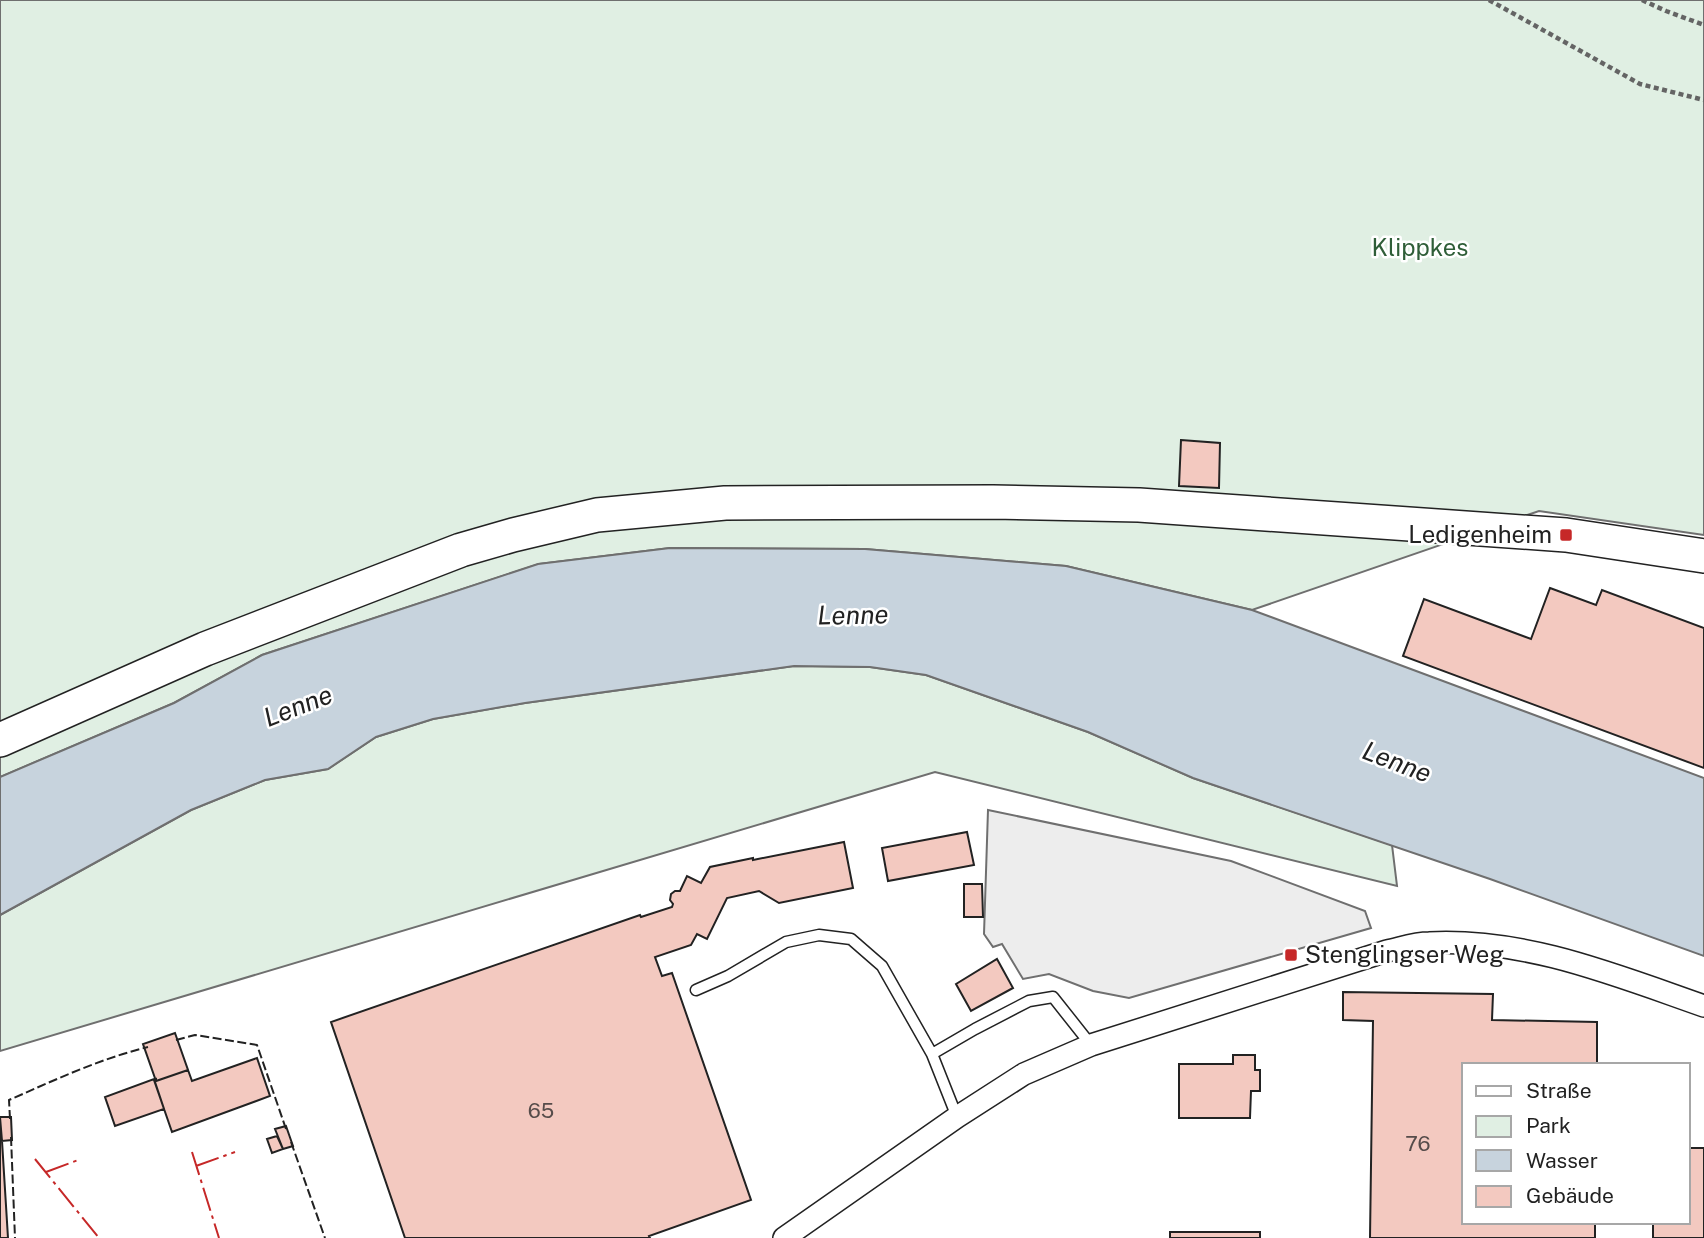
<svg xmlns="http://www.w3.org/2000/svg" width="1704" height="1238" viewBox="0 0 1704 1238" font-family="'Public Sans',sans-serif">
<rect width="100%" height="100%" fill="#fff"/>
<path fill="#e0efe3" stroke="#6f6f6f" stroke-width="2" d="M 0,0 L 1704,0 L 1704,535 L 1539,511 L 1252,610 L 1066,566 L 865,549 L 670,548 L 539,564 L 262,655 L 174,703 L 0,777 Z
M 794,666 L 870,667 L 926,675 L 1088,732 L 1193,778 L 1392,845 L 1397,886 L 935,772 L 0,1051 L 0,915 L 191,810 L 265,780 L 328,769 L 376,737 L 433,719 L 525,703 Z"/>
<path fill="#ededed" stroke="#6f6f6f" stroke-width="2" d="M 988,810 L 1231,861 L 1365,911 L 1371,928 L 1129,998 L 1093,991 L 1049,974 L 1023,979 L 1002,944 L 993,947 L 984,934 Z"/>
<path fill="#c7d3dd" stroke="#6f6f6f" stroke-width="2" d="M 670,548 L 865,549 L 1066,566 L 1252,610 L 1704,778 L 1704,956 L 1490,879 L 1193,778 L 1088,732 L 926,675 L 870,667 L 794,666 L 525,703 L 433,719 L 376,737 L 328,769 L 265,780 L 191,810 L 0,915 L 0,777 L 174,703 L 262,655 L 538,564 Z"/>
<path fill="#f3c9c0" stroke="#222" stroke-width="2" d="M 1181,440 L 1220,443 L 1219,488 L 1179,486 Z
M 1550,588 L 1596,605 L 1602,590 L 1704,628 L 1704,768 L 1403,656 L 1424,599 L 1531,639 Z
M 967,832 L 974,865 L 888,881 L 882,848 Z
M 844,842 L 853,888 L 779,903 L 759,891 L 727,898 L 707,939 L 697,934 L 691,945 L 655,957 L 662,976 L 672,973 L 751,1200 L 649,1236 L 650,1238 L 405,1238 L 331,1022 L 640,915 L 641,917 L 672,907 L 673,904 L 670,900 L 671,894 L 675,891 L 680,891 L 687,876 L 701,883 L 710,867 L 753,858 L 753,860 Z
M 964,884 L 982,884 L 983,917 L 964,917 Z
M 997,959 L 1013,988 L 971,1011 L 956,984 Z
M 1343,992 L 1493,994 L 1492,1020 L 1597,1022 L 1597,1065 L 1464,1065 L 1464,1222 L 1595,1222 L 1595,1238 L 1370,1238 L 1373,1021 L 1343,1020 Z
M 175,1033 L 188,1070 L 156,1081 L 143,1044 Z
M 1233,1055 L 1255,1055 L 1255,1070 L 1260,1070 L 1260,1091 L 1251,1091 L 1250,1118 L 1179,1118 L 1179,1064 L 1233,1064 Z
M 257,1058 L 270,1096 L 172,1132 L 154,1080 L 156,1079 L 156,1081 L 188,1070 L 192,1081 Z
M 154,1079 L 164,1109 L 115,1126 L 105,1097 Z
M 0,1117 L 11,1117 L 12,1140 L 2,1141 Z
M 0,1118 L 2,1141 L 8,1238 L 0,1238 Z
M 286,1126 L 293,1146 L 283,1149 L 275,1129 Z
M 277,1136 L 283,1149 L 272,1153 L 267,1139 Z
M 1688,1148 L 1704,1148 L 1704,1238 L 1653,1238 L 1653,1222 L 1688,1222 Z
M 1170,1232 L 1260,1232 L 1260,1238 L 1170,1238 Z"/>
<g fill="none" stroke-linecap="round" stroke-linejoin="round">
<defs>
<path id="lane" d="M 696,990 L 728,976 L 786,942 L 819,935 L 851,939 L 882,966 L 932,1054 L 957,1117
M 932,1054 L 975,1029 L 1029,1001 L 1053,997 L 1091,1045"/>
<path id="street" d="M 784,1238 L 957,1117 L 1024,1074 L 1091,1045 L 1387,951 C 1401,948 1415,943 1429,943 C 1525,938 1615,975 1704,1006"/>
<path id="primary" d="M 0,740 L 205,649 L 461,550 L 513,535 L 597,515 L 725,503 L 993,502 L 1139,505 L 1566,535 L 1704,556"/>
</defs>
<use href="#lane" stroke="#222" stroke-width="13"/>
<use href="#street" stroke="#222" stroke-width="24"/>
<use href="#primary" stroke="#222" stroke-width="36"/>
<path stroke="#646464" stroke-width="4.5" stroke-dasharray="5 3.5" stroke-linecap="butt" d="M 1489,0 L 1640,84 L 1704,100
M 1642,0 L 1666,11 L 1704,25"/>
<use href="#lane" stroke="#fff" stroke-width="10"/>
<use href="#street" stroke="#fff" stroke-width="21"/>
<use href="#primary" stroke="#fff" stroke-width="33"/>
<path stroke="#222" stroke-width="2" stroke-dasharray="9 3.5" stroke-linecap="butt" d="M 176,1040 L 195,1035 L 257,1045 L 286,1129
M 10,1119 L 9,1100 C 55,1080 99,1059 148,1047
M 11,1137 L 15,1238
M 291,1142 L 325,1238"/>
<path stroke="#c62828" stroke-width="2" stroke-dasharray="24 5 3.5 5" stroke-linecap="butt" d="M 192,1152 L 219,1238
M 35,1159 L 99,1238
M 196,1166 L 235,1152
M 46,1172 L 81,1159"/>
</g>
<g fill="#c62828" stroke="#fff" stroke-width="2.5">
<rect x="1559" y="528" width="14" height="14" rx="3.5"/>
<rect x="1284" y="948" width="14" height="14" rx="3.5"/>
</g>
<g text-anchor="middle" stroke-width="5" stroke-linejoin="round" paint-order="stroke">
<g font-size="21" fill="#564c4a">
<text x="541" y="1118">65</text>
<text x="1418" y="1151">76</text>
</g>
<g font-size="24" fill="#2f5e38" stroke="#fff">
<text x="1420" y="256">Klippkes</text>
</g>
<g font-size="24" fill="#222" stroke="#fff" text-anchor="end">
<text x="1552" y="543">Ledigenheim</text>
<text x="1305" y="963" text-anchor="start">Stenglingser Weg</text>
</g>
<g font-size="26" font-style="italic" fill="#222" stroke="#fff">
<text transform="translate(853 615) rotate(-1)" y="9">Lenne</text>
<text transform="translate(298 706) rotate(-21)" y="9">Lenne</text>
<text transform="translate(1397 762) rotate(21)" y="9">Lenne</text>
</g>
</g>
<rect x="1462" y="1063" width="228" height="161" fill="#ffffff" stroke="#a7a7a7" stroke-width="2"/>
<rect x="1476" y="1086" width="35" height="10" fill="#ffffff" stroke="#a7a7a7" stroke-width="2"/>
<text x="1526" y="1098" font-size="21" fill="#222222">Straße</text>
<rect x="1476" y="1116" width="35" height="21" fill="#e0efe3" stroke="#a7a7a7" stroke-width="2"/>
<text x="1526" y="1133" font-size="21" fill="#222222">Park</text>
<rect x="1476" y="1150" width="35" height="21" fill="#c7d3dd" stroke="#a7a7a7" stroke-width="2"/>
<text x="1526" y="1168" font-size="21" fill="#222222">Wasser</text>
<rect x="1476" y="1186" width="35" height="21" fill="#f3c9c0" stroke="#a7a7a7" stroke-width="2"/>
<text x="1526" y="1203" font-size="21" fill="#222222">Gebäude</text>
</svg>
